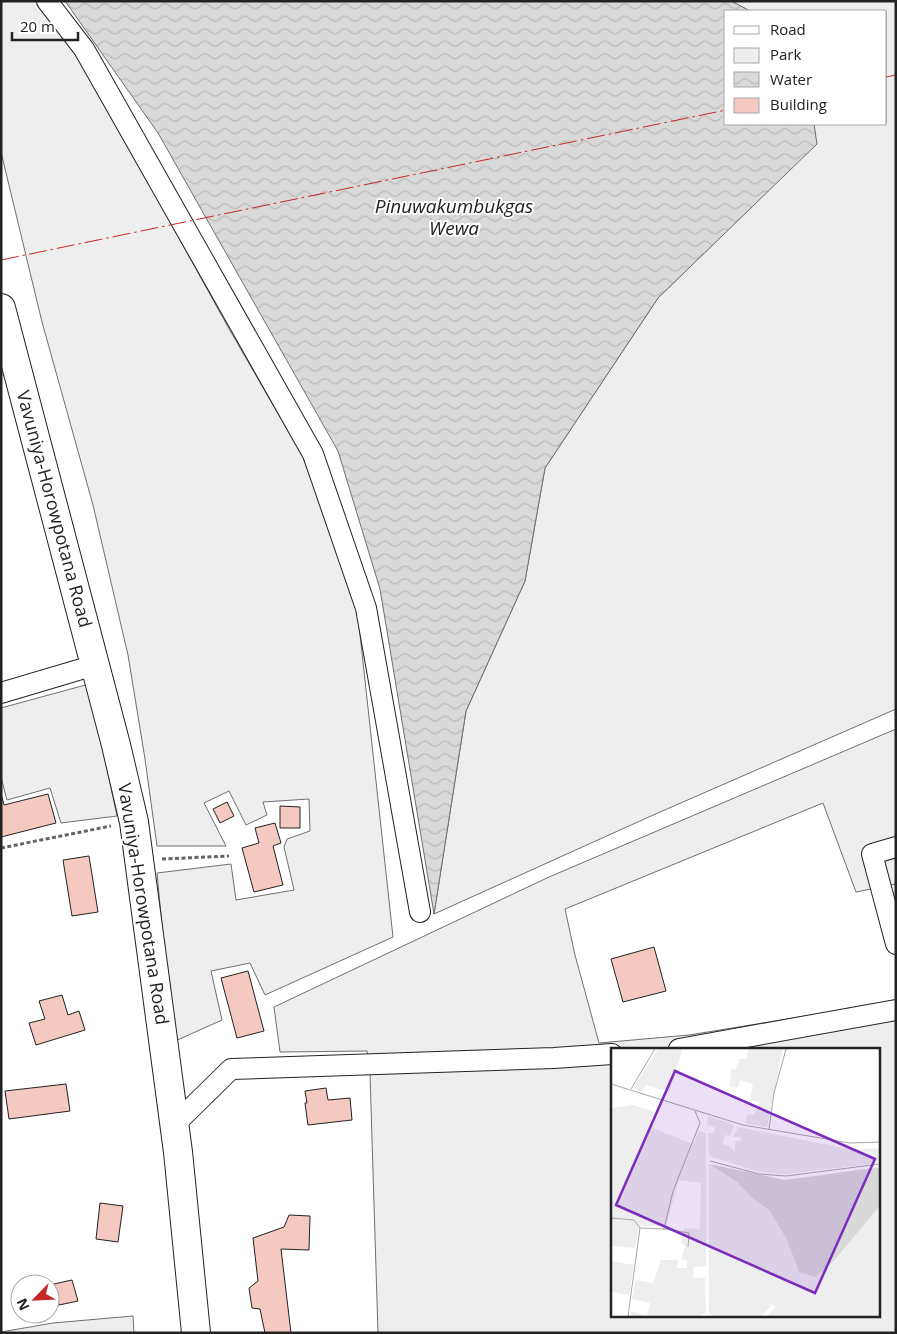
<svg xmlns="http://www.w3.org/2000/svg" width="897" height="1334" viewBox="0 0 897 1334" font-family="'Open Sans',sans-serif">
<defs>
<pattern id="water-waves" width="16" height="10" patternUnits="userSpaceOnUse" patternTransform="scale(1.25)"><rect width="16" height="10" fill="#d9d9d9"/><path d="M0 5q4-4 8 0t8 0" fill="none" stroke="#bababa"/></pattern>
</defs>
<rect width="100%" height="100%" fill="#fff"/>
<path fill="#eee" stroke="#6f6f6f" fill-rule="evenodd" d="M 1,1 L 37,1 L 77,53 L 228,327 L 303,457 L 357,607 L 393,937 L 265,995 L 250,963 L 211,971 L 222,1020 L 173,1042 L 157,873 L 231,864 L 236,900 L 294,890 L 284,847 L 287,839 L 310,831 L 309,799 L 263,802 L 267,815 L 246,825 L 229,791 L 204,803 L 226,846 L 157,846 L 145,759 L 128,655 L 93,505 L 42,322 L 1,152 Z
M 731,1 L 896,1 L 896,709 L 651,816 L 434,914 L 466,711 L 525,581 L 545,468 L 658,298 L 816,144 L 814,124 L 886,124 L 886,11 L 750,11 Z
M 89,684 L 117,816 L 61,823 L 50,788 L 7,800 L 1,777 L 1,708 Z
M 896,729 L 896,884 L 856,892 L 823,803 L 565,909 L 575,955 L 599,1043 L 689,1035 L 892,1002 L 896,1010 L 896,1333 L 378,1333 L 370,1074 L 367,1051 L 280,1052 L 274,1007 L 549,877 ZM 612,1049 L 878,1049 L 878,1315 L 612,1315 Z
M 133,1316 L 134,1333 L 1,1333 L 1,1332 L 53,1323 Z"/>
<path fill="url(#water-waves)" stroke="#6f6f6f" d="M 65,1 L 731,1 L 750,11 L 726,11 L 726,124 L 814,124 L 817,144 L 658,298 L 545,468 L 525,581 L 466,711 L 434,914 L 380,589 L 338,451 L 158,133 Z"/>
<path fill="#f3c9c0" stroke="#222" d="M 1,793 L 4,805 L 48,794 L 56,823 L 1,837 Z
M 227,802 L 234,816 L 220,823 L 213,809 Z
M 280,806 L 300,807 L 300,828 L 280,828 Z
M 275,823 L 281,843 L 273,846 L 283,885 L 254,892 L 242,848 L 259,843 L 255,828 Z
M 89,856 L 98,912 L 72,916 L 63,860 Z
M 654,947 L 666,991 L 623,1002 L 611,959 Z
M 248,971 L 264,1031 L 237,1038 L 221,978 Z
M 62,995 L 68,1015 L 79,1011 L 85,1030 L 36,1045 L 29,1023 L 45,1019 L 39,1001 Z
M 66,1084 L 70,1111 L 9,1119 L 5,1091 Z
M 326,1088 L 328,1100 L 350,1098 L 352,1120 L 308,1125 L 305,1103 L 307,1103 L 305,1091 Z
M 100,1203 L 123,1206 L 118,1242 L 96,1239 Z
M 289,1215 L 310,1216 L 309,1250 L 281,1249 L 291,1333 L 265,1333 L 260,1309 L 252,1308 L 249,1288 L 258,1281 L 253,1238 L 284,1227 Z
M 72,1280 L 78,1301 L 59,1305 L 54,1284 Z"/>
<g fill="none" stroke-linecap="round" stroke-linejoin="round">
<defs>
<path id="minor" d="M 47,1 L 84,49 L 313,454 L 366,608 L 420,912
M 1,693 L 95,665
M 896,847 L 872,854 L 896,944
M 679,1049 L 896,1010
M 175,1124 L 231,1069 L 554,1058 L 612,1054"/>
<path id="trunk" d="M 1,308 L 116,745 L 134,822 L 178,1152 L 196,1333"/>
</defs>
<use href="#minor" stroke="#222" stroke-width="22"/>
<use href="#trunk" stroke="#222" stroke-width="30"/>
<path stroke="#646464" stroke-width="3" stroke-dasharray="4 2.5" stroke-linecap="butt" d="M 1,848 L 111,826
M 162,859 L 229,856"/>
<use href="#minor" stroke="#fff" stroke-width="20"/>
<use href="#trunk" stroke="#fff" stroke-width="28"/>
<path stroke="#c62828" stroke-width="1" stroke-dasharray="18 4 2.5 4" stroke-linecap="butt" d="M 886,77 L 896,75
M 1,260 L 726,110"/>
</g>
<g text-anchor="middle" stroke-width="4" stroke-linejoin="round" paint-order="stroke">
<g font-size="18" fill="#222" stroke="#fff">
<text transform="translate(54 509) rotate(75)" y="6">Vavuniya-Horowpotana Road</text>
<text transform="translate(143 904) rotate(81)" y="6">Vavuniya-Horowpotana Road</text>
</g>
<g font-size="19" font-style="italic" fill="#222" stroke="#fff">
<text x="454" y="213">Pinuwakumbukgas<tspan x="454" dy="22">Wewa</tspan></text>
</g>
</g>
<g transform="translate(611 1048)">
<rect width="269" height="269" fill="#fff"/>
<path d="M 47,1 L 72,1 L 58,44 L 35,37 L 31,44 L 22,40 ZM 137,1 L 172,1 L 156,79 L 134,75 L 137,66 L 143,67 L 149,54 L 139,52 L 142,36 L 129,32 L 127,40 L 119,39 L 120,20 L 124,22 L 129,11 L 135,11 ZM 21,57 L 42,63 L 39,79 L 79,95 L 82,96 L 88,83 L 95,85 L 95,218 L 83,219 L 82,230 L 94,230 L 95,264 L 90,268 L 19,268 L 20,263 L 36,268 L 39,255 L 21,251 L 25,232 L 42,235 L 50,212 L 67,212 L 66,220 L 76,220 L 76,212 L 70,212 L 74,198 L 70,195 L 73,180 L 89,181 L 90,135 L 68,132 L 55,178 L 28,178 L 24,200 L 0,198 L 0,60 ZM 97,68 L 123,77 L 119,88 L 114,87 L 111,96 L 118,98 L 124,104 L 124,93 L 130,93 L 130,89 L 122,89 L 127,79 L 244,102 L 269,100 L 269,115 L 175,126 L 149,124 L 98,108 L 97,85 L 103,85 L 104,79 L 96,77 ZM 98,116 L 126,134 L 142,151 L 158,162 L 175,190 L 188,224 L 244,186 L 269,158 L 269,268 L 156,268 L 165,259 L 161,256 L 151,268 L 102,268 L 98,265 ZM 0,213 L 23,217 L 18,247 L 0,244 Z" fill="#eee"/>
<path d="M 98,116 L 174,132 L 269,119 L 269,158 L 219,217 L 204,229 L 188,224 L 175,190 L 158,162 L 142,151 L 126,134 Z" fill="#d9d9d9"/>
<path fill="none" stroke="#a7a7a7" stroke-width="1" d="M 0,36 L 132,77 L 239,95 L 269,94M 20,41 L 44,1M 158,81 L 163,45 L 175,1M 99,113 L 148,126 L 175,128 L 269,116M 0,170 L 23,172 L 29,180M 53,181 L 78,185 L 77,199M 17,268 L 29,180 L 53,181 L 62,143 L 89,75 L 84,63"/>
<path fill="#7b2cbf" fill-opacity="0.15" stroke="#7b2cbf" stroke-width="2.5" d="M 64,23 L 264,111 L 204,245 L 5,157 Z"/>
<rect width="269" height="269" fill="none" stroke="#222" stroke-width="2.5"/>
</g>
<rect width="897" height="1334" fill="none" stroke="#222222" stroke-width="5"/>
<rect x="724" y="10" width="162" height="115" fill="#ffffff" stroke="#a7a7a7"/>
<rect x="734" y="26" width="25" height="8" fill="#ffffff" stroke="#a7a7a7"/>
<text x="770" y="35" font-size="15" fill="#222222">Road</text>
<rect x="734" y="48" width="25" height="15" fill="#eeeeee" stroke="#a7a7a7"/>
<text x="770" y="60" font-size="15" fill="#222222">Park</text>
<rect x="734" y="72" width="25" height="15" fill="url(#water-waves)" stroke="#a7a7a7"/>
<text x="770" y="85" font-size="15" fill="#222222">Water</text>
<rect x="734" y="98" width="25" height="15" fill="#f3c9c0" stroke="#a7a7a7"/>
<text x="770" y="110" font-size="15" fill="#222222">Building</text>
<g transform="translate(35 1299) rotate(246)"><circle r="24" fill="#ffffff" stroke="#a7a7a7"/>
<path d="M0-4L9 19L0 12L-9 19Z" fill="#c62828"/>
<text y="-8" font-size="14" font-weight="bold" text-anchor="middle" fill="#222222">N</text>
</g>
<path d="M12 32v8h66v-8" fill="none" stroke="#222222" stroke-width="2.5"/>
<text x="20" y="32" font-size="15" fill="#222222" stroke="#ffffff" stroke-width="4" paint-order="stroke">20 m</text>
</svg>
